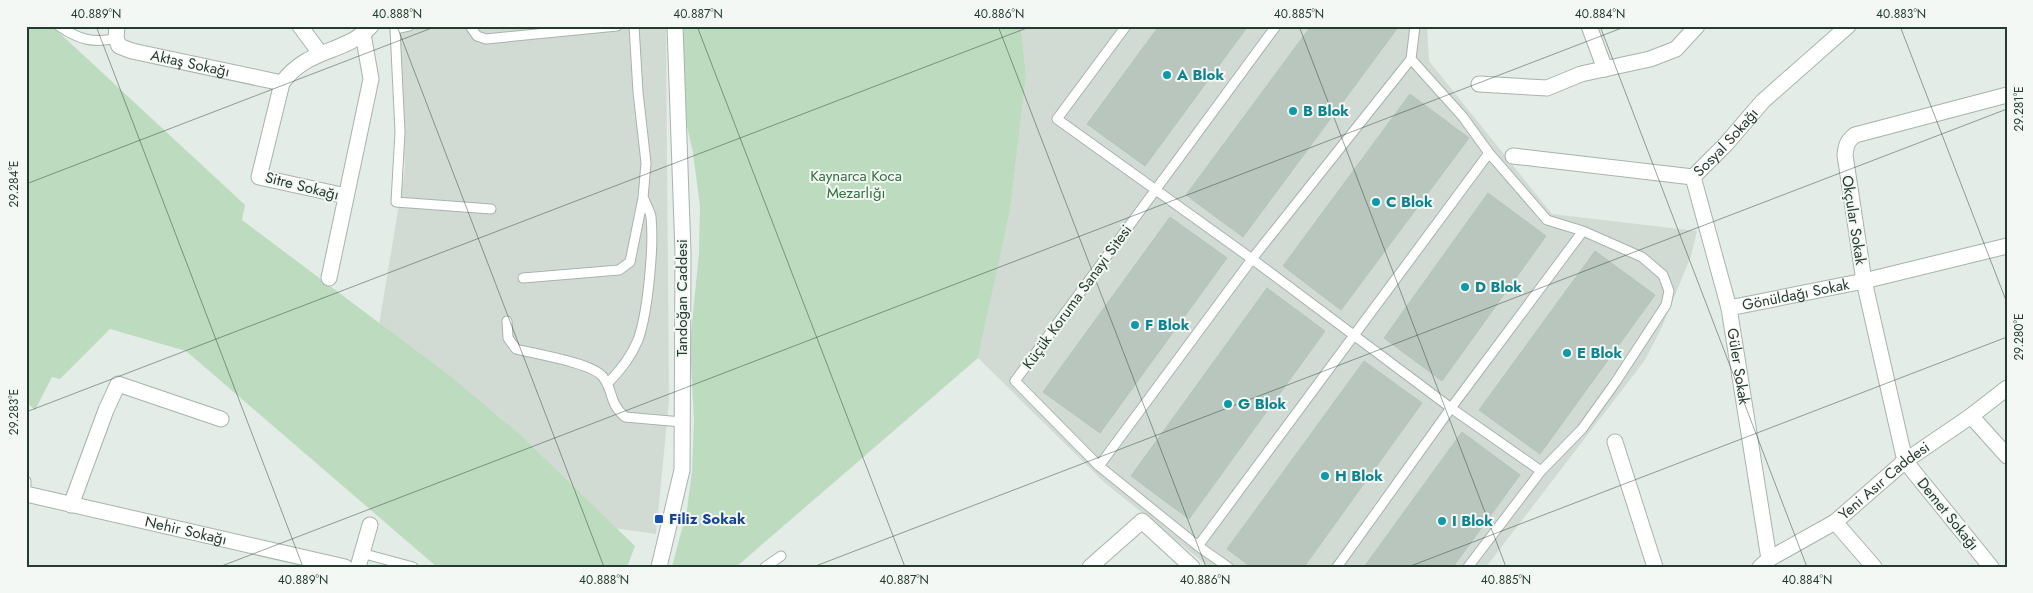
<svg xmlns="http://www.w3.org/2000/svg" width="2033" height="593" viewBox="0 0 2033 593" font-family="Jost,sans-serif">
<rect width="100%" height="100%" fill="#e3ece6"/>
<path fill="#d1dbd4" d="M 398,26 L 666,26 L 669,401 L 656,534 L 613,528 L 500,417 L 379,325 L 405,168 Z
M 1021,26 L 1427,26 L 1429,61 L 1552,214 L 1697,231 L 1691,256 L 1662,327 L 1645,360 L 1486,567 L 1209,567 L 1104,482 L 978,358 L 1010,211 L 1026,76 Z"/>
<path fill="#bddbbe" d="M 26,26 L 52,26 L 245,205 L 242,220 L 450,376 L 516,431 L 635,546 L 627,567 L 437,567 L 186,351 L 110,329 L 60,379 L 52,377 L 35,410 L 26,402 Z
M 684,26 L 1021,26 L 1026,76 L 1010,211 L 978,358 L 736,567 L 672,567 L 687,510 L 692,471 L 694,421 L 690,343 L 699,253 L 700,206 L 693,153 L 683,108 L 682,56 Z"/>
<path fill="#b8c6be" stroke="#b5c5bb" d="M 1159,26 L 1248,26 L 1145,166 L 1087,124 Z
M 1311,26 L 1399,26 L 1243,237 L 1186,195 Z
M 1410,94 L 1469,138 L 1341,310 L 1283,266 Z
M 1488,193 L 1546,236 L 1442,381 L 1384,338 Z
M 1170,217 L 1227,258 L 1100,433 L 1043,392 Z
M 1595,251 L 1655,295 L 1540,454 L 1479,410 Z
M 1267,288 L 1325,331 L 1189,519 L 1131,476 Z
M 1364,361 L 1422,403 L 1304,567 L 1251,567 L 1227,549 Z
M 1462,432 L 1520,475 L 1453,567 L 1364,567 Z"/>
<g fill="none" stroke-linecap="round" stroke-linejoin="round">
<defs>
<path id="service" d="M 59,26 C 78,39 93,44 116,38
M 409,26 L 395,29 L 400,132 L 396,202 L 491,209
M 470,26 L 477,36 L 486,39 L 617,26
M 1126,26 L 1057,119 L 1252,259 L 1451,408 L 1541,471
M 1415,26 L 1411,59 L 1463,117 L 1489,153 L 1547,220 L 1583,231 L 1642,257 L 1663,275 L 1669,291 L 1666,305 L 1615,383 L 1582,429 L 1541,471 L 1468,567
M 523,278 L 619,270 L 630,262 L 643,198 L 646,163 L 638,92 L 634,26
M 507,321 L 508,338 L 516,349 C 535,354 593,363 603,377 C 614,391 608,402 625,417 L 682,422
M 607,384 C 620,371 631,357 638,340 C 648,312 654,246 651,217 C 650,211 646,205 644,199
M 1099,466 L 1252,259 L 1411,59
M 26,481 L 26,491
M 1198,546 L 1489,153
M 361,553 L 413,567
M 765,567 L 781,556
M 1228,567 L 1198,546 L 1099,466 L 1015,381 L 1276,26
M 1337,567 L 1451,408 L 1583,231"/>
<g id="minor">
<path id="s1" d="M 117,26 L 116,38 L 119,46 L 132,51 L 282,83"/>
<path d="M 300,26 L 320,53"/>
<path d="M 1589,26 L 1605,69"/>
<path d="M 1479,84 L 1547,88 L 1581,74 L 1650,59 L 1676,49 L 1697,26"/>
<path id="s2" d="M 1513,156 L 1693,177 L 1726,144 L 1763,101 L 1848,26"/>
<path id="s3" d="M 1693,177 L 1729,308 L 1769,559"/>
<path d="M 346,196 L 259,177 L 282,83 C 308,47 344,55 371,26"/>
<path d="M 329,278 L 371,79 L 363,34"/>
<path id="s4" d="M 1729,308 L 1864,281 L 2007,246"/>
<path d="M 1971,416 L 2007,456"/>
<path d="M 1615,442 L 1655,567"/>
<path id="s5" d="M 26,494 L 345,567"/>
<path d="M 71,505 L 106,410 L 118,384 L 221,419"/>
<path d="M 1835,522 L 1874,567"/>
<path d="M 358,567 L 370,525"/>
<path d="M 1090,567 L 1142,521 L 1192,567"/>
<path d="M 1991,567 L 1905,461 L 1864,281 L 1845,155 C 1846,146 1847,141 1855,135 L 2007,95"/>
</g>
<g id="tertiary">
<path d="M 659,567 L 682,470 L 683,253 L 675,26"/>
<path id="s6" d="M 1760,567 L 1769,559 L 1835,522 L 1905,461 L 1971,416 L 2007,388"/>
</g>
</defs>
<use href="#service" stroke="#a6b4ac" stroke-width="11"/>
<use href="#minor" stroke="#a6b4ac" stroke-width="17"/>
<use href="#tertiary" stroke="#a6b4ac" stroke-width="17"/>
<use href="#service" stroke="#fff" stroke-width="9"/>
<use href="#minor" stroke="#fff" stroke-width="15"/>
<use href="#tertiary" stroke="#fff" stroke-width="15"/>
</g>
<path fill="none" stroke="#243c30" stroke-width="1" stroke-opacity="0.45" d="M 96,26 L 303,567M 397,26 L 604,567M 697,26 L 905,567M 998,26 L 1206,567M 1299,26 L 1506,567M 1600,26 L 1807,567M 1900,26 L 2007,303M 26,184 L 437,26M 26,412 L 1032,26M 219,567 L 1627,26M 813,567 L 2007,109M 1408,567 L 2007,337M 2002,567 L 2007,565"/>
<g fill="#0f9aa8" stroke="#f3f8f4" stroke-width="2">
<circle cx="1167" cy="75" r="5"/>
<circle cx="1293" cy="111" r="5"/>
<circle cx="1376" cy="202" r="5"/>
<circle cx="1465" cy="287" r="5"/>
<circle cx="1135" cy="325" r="5"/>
<circle cx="1567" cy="353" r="5"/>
<circle cx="1228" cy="404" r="5"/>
<circle cx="1325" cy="476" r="5"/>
<circle cx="1442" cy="521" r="5"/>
</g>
<rect fill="#1a4fb4" stroke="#f3f8f4" stroke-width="2" x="654" y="514" width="10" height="10" rx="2.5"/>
<g text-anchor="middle" stroke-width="4" stroke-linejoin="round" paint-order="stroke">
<g font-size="15" fill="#243c30" stroke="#f3f8f4">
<text dy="5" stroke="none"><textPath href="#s1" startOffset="94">Aktaş Sokağı</textPath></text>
<text dy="5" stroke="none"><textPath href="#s2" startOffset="229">Sosyal Sokağı</textPath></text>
<text transform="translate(302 186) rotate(14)" y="5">Sitre Sokağı</text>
<text transform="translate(1854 220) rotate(81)" y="5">Okçular Sokak</text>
<text dy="5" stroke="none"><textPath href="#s4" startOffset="68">Gönüldağı Sokak</textPath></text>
<text transform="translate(1077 297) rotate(-54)" y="5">Küçük Koruma Sanayi Sitesi</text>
<text transform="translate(682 298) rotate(-90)" y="5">Tandoğan Caddesi</text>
<text dy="5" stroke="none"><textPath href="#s3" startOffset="195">Güler Sokak</textPath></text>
<text dy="5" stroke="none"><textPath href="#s6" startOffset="152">Yeni Asır Caddesi</textPath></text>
<text transform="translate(1948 514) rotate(51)" y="5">Demet Sokağı</text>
<text dy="5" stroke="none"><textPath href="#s5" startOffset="164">Nehir Sokağı</textPath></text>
</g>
<g font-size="15" font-weight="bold" fill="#0d838f" stroke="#f3f8f4" text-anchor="start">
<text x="1177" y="80">A Blok</text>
<text x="1303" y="116">B Blok</text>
<text x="1386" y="207">C Blok</text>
<text x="1475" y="292">D Blok</text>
<text x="1145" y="330">F Blok</text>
<text x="1577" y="358">E Blok</text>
<text x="1238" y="409">G Blok</text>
<text x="1335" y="481">H Blok</text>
<text x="1452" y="526">I Blok</text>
</g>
<g font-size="15" fill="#30703b" stroke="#f3f8f4">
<text x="856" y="181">Kaynarca Koca<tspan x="856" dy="17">Mezarlığı</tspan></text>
</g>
<g font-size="15" font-weight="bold" fill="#164399" stroke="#f3f8f4" text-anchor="start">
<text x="669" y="524">Filiz Sokak</text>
</g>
</g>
<rect width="2033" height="593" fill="none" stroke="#f3f8f4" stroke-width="55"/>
<rect x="28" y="28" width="1978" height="538" fill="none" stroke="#243c30" stroke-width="2"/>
<g font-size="12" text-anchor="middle" fill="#243c30">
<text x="96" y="18">40.889°N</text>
<text x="397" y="18">40.888°N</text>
<text x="698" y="18">40.887°N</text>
<text x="999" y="18">40.886°N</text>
<text x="1299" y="18">40.885°N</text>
<text x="1600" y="18">40.884°N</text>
<text x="1901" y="18">40.883°N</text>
<text transform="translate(2019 109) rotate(-90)" y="4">29.281°E</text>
<text transform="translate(14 184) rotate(-90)" y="4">29.284°E</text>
<text transform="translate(2019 337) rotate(-90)" y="4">29.280°E</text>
<text transform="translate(14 412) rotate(-90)" y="4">29.283°E</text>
<text x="303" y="584">40.889°N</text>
<text x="604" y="584">40.888°N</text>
<text x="904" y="584">40.887°N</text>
<text x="1205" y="584">40.886°N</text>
<text x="1506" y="584">40.885°N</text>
<text x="1807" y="584">40.884°N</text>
</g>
</svg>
